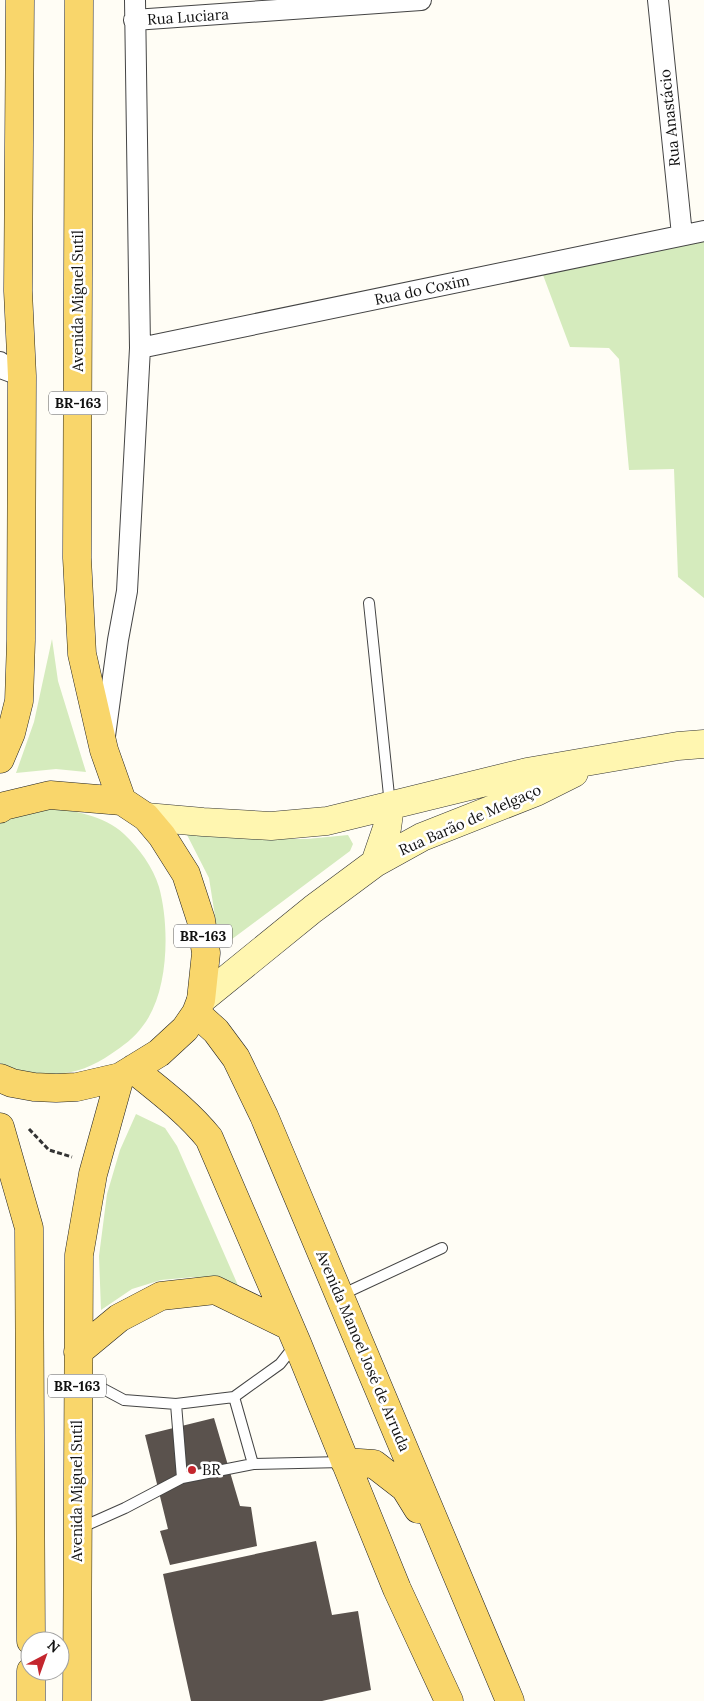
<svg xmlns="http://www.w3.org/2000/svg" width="704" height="1701" viewBox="0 0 704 1701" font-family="Lora,serif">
<rect width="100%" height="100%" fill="#fffdf5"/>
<path fill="#d5ebbd" d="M 704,240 L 704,598 L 678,577 L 674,469 L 629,470 L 619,359 L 609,348 L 570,347 L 543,275 Z
M 52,639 L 58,681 L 86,772 L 56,769 L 16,773 L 34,722 Z
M 46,808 C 72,810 104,815 124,834 C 139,848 153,867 159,887 C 170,927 169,994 142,1027 C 134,1038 123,1046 111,1054 C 94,1066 76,1073 55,1074 C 35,1074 18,1072 0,1063 L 0,819 Z
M 185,831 L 255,839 L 307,839 L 348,835 L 353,844 L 350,851 L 220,948 L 209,878 Z
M 136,1114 L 165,1128 L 177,1146 L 240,1290 L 194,1277 L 161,1280 L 132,1289 L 101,1310 L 99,1256 L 107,1194 L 120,1150 Z"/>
<path fill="#5a524d" d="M 214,1418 L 240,1506 L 251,1507 L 257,1546 L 170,1565 L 160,1531 L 168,1529 L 145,1435 Z
M 316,1541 L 332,1615 L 358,1611 L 371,1690 L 322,1701 L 191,1701 L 163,1574 Z"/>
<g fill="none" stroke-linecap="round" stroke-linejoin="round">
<defs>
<path id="lane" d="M 369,603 L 390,805
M 341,1295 L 442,1248
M 81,1377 L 124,1400 L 176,1404 L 234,1397 L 280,1364 L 295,1345
M 234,1397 L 253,1464
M 176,1404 L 182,1478
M 80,1528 L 125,1508 L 182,1478 L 253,1464 L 343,1462"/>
<path id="street" d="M 658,0 L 682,235
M 134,20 L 421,0
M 140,348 L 704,231
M 0,362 L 3,369 L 22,376
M 105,736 L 118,640 L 127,591 L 140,348 L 135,0"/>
<path id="secondary" d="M 146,817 L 203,822 L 271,826 L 327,821 L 527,772 L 678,746 L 704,744
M 375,863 L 387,828 L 390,806
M 201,1000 L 313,909 L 375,863 L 422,837 L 536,792 L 574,773"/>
<path id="primary" d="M 79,0 L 77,558 L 82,654 L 104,750 L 122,801
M 0,759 L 11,733 L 19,701 L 21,640 L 22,376 L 18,291 L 20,0
M 0,809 L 4,806 L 50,795 L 122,801 L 146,817 L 162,836 L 186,874 L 201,920 L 206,953 L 201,1000 L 196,1013 L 185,1029 L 159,1053 L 120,1077 L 77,1087 L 56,1088 L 34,1087 L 12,1083 L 0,1078
M 196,1013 L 216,1031 L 236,1058 L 264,1116 L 510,1701
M 133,1069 C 161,1092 186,1110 209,1138 L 297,1343 L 397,1589 L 449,1701
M 0,1127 L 29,1228 L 31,1641
M 78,1352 L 119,1318 L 161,1296 L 215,1290 L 289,1326
M 345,1462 L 374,1464 L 405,1488 L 418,1509
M 31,1671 L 31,1701
M 77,1701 L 79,1255 L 93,1174 L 120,1077"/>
</defs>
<use href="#lane" stroke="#444" stroke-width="12"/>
<use href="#street" stroke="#444" stroke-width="22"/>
<use href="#secondary" stroke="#333" stroke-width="29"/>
<use href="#primary" stroke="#222" stroke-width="29"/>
<path stroke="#333" stroke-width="3" stroke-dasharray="5 2.5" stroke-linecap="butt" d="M 29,1129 L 49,1150 L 72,1157"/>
<use href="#lane" stroke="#fff" stroke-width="10"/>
<use href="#street" stroke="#fff" stroke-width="20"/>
<use href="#secondary" stroke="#fff6b0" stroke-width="28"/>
<use href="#primary" stroke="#f9d66b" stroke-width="28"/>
</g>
<circle fill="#c4262e" stroke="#fff" stroke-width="2" cx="192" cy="1470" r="5"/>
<g text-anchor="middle" stroke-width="5" stroke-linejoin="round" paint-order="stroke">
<g fill="#fff" stroke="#585858" stroke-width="1">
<rect x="49" y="391.5" width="58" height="23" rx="4"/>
<rect x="174" y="924.5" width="58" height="23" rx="4"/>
<rect x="48" y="1374.5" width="58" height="23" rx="4"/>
</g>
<g font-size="14" font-weight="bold" fill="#111">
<text x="78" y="408">BR-163</text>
<text x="203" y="941">BR-163</text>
<text x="77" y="1391">BR-163</text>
</g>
<g font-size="15" fill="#111" stroke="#fff">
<text transform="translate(188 17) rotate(-4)" y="5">Rua Luciara</text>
<text transform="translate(670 118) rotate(-96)" y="5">Rua Anastácio</text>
<text transform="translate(422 290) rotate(-12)" y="5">Rua do Coxim</text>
<text transform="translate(78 301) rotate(-90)" y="5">Avenida Miguel Sutil</text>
<text transform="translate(470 820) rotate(-24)" y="5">Rua Barão de Melgaço</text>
<text transform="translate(363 1351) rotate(67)" y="5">Avenida Manoel José de Arruda</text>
<text transform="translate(77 1491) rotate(-90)" y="5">Avenida Miguel Sutil</text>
</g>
<g font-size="15" fill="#111" stroke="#fff" text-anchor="start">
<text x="202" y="1475">BR</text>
</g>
</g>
<g transform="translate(45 1656) rotate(41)"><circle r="24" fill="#ffffff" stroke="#a0a0a0"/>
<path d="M0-4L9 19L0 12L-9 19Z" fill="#c4262e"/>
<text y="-8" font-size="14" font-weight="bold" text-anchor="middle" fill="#111111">N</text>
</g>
</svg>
